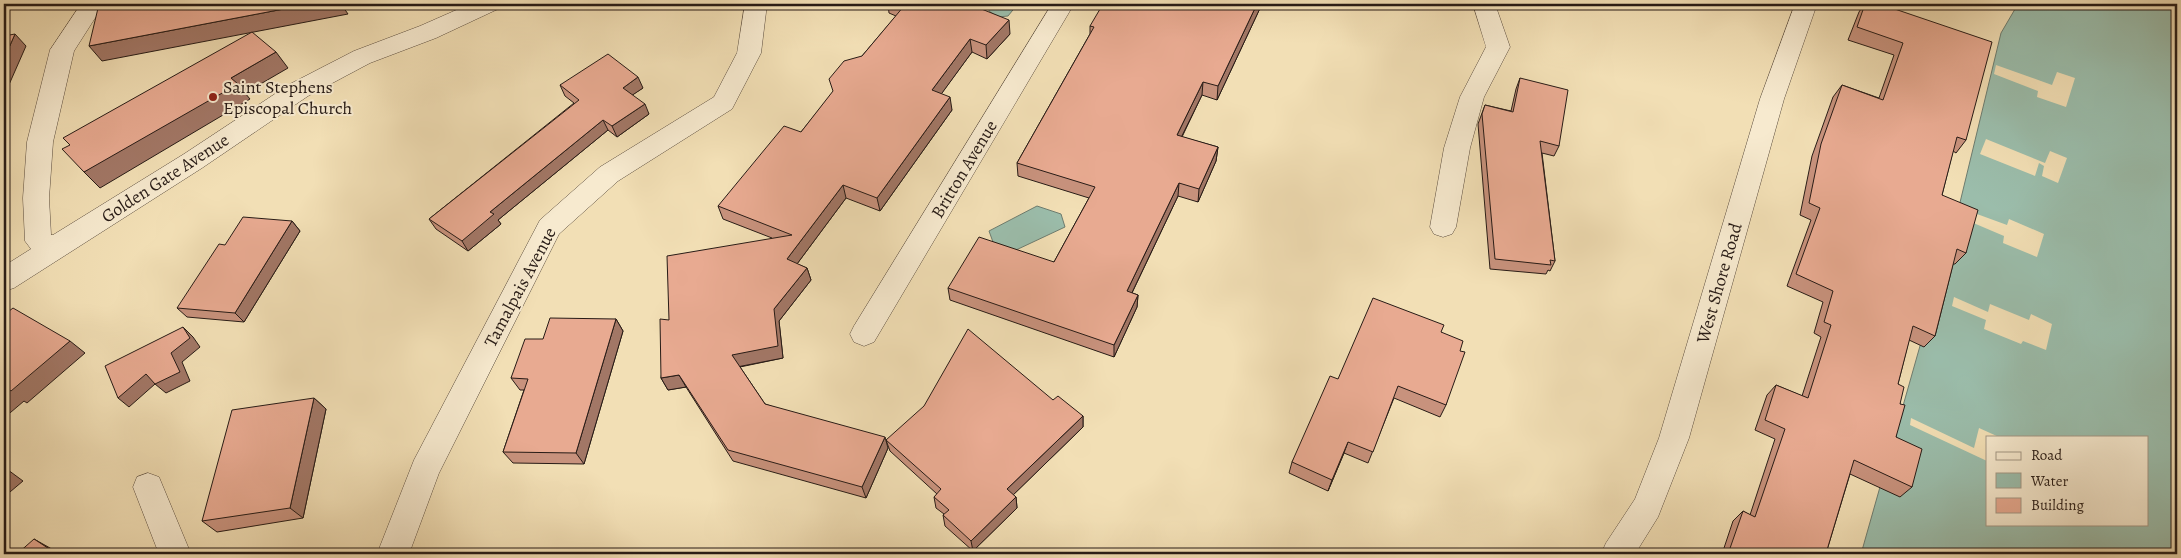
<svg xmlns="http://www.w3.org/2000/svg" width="2181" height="558" viewBox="0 0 2181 558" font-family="Alegreya,serif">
<rect width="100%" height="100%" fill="#f2dfb5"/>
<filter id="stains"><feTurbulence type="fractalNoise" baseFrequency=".004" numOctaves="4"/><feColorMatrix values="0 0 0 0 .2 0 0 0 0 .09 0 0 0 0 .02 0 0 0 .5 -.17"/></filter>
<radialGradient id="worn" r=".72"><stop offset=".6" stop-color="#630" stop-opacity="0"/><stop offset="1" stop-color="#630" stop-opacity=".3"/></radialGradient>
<path fill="#9bbdab" stroke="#6d7c6f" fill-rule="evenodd" d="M 990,4 L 1017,4 L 1017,5 L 1008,16 L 998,17 L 989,11 Z
M 2018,4 L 2177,4 L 2177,554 L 1861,554 L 1956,219 L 2001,33 ZM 1987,437 L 2147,437 L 2147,524 L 1987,524 Z
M 1037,206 L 1061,214 L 1065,227 L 1016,250 L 993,242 L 989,231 Z"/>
<path fill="#f2dfb5" d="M 1996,65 L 2052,85 L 2057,72 L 2075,78 L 2066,107 L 2037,97 L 2038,91 L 1994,74 Z
M 1986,139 L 2045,163 L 2050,151 L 2067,158 L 2058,183 L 2042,176 L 2044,166 L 2039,163 L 2035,176 L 1980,154 Z
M 1966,210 L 2007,225 L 2009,219 L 2044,234 L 2037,257 L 2003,243 L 2004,236 L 1964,219 Z
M 1954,297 L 1988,312 L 1990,304 L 2029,320 L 2031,314 L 2052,324 L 2046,350 L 2023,341 L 2021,344 L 1984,329 L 1986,320 L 1952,306 Z
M 1911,418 L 1974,448 L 1979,428 L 1999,437 L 1987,437 L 1987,461 L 1910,425 Z"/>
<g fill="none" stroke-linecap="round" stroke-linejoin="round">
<defs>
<path id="minor" d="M 81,4 L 104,4 L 74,51 L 53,142 L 49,198 L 51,235 L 53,235 L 184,154 L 290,84 L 354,51 L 420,26 L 470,4 L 501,4 L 498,9 L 436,38 L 370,63 L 308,96 L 202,168 L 14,288 L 4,291 L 4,266 L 31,249 L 25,241 L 23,198 L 27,142 L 50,50 Z
M 745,4 L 767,4 L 761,53 L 732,109 L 618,181 L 559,234 L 439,473 L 409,554 L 377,554 L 414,460 L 540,220 L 600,167 L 714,97 L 737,53 Z
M 1052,4 L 1074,4 L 874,342 L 864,346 L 854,342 L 850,334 L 854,326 Z
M 1473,4 L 1495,4 L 1510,47 L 1484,97 L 1470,148 L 1456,227 L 1452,234 L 1443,237 L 1434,234 L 1430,227 L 1444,148 L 1460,97 L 1486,47 Z
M 1795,4 L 1817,4 L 1784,99 L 1689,438 L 1658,517 L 1635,554 L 1601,554 L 1606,543 L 1635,499 L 1659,438 L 1760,99 Z
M 148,473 L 159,477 L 191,554 L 159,554 L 133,487 L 137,477 Z"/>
</defs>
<use href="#minor" stroke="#5a4c3e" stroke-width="1"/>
<use href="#minor" fill="#f7eacf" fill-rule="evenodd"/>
</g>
<path fill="#c8927d" stroke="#271b16" d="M 888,4 L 969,4 L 1010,34 L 987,59 L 972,52 L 941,94 L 952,110 L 880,211 L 846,198 L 797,264 L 807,268 L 811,280 L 779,321 L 783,358 L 740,367 L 765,404 L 888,448 L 866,498 L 733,461 L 686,387 L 668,390 L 661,378 L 669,320 L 772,238 L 723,219 L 718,206 L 801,132 L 862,56 L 896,16 L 889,13 Z
M 1262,4 L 1217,100 L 1202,95 L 1182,137 L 1218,147 L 1216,161 L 1198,202 L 1178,196 L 1132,293 L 1138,295 L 1137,307 L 1114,357 L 950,300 L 948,288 L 1054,262 L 1089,198 L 1018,176 L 1017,163 L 1090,34 L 1090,26 Z
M 1864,4 L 1880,4 L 1966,140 L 1956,153 L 1953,151 L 1942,195 L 1966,253 L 1955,264 L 1953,264 L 1935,336 L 1924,347 L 1909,340 L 1898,384 L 1900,404 L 1896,437 L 1912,487 L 1900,497 L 1850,474 L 1827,550 L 1835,554 L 1722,554 L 1733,521 L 1743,511 L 1750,515 L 1775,439 L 1755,430 L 1767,395 L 1776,385 L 1802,396 L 1821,337 L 1814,333 L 1823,302 L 1787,286 L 1811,220 L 1800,215 L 1812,156 L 1833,97 L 1842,85 L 1879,98 L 1894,55 L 1848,40 L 1859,12 Z
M 1520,78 L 1559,146 L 1554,156 L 1542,153 L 1555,261 L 1550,271 L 1548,270 L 1546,274 L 1490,269 L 1478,124 L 1485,105 L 1511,111 L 1516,89 Z
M 560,85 L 643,88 L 632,95 L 649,114 L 617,137 L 608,130 L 498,220 L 501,224 L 468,251 L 436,229 L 429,219 L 574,103 L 565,96 Z
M 292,221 L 300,231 L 244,322 L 187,317 L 177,308 Z
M 616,319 L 623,331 L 584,464 L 513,463 L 503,452 L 524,390 L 520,390 L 511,378 L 543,339 Z
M 1441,332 L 1460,351 L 1446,405 L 1440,417 L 1394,398 L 1368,463 L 1344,453 L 1328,491 L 1289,473 L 1292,462 L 1338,379 Z
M 314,398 L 326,409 L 303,518 L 217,532 L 202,521 Z
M 1053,400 L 1083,416 L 1083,427 L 1013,495 L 1016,497 L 1017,508 L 973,551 L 945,526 L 943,515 L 944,514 L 936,508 L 934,497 L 937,494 L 890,451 L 886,440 Z"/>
<path fill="#a27766" stroke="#271b16" d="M 310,4 L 341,4 L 348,14 L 102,61 L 89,46 Z
M 1257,4 L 1262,4 L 1217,100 L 1218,86 Z
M 1009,20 L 1010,34 L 987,59 L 986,45 Z
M 15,34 L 26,46 L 4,96 L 4,59 Z
M 970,39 L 972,52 L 934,104 L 932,90 Z
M 276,52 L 288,68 L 245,93 L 250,99 L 100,188 L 84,172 L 231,78 Z
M 638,77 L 643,88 L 628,98 L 623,88 Z
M 1203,82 L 1202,95 L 1176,148 L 1177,135 Z
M 950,97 L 952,110 L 880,211 L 877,198 Z
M 645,104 L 649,114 L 617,137 L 612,126 Z
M 603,120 L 608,130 L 498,220 L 501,224 L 468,251 L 462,241 L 490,212 Z
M 1218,147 L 1216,161 L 1198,202 L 1199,189 Z
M 1179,183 L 1178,196 L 1127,303 L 1127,291 Z
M 843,185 L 846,198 L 791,272 L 787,259 Z
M 292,221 L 300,231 L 244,322 L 235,313 Z
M 807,268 L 811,280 L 779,321 L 783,358 L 737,367 L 732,355 L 774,309 Z
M 1138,295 L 1137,307 L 1114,357 L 1114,345 Z
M 616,319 L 623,331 L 584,464 L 576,453 Z
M 183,327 L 193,337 L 200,347 L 182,362 L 190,381 L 166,393 L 155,384 L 129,407 L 118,398 Z
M 70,341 L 85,353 L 27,403 L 24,401 L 4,418 L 4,392 Z
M 679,375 L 686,387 L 668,390 L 661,378 Z
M 314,398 L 326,409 L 303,518 L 290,508 Z
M 1083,416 L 1083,427 L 1008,500 L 1007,489 Z
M 885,437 L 888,448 L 866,498 L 862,487 Z
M 1348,442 L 1344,453 L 1328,491 L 1332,480 Z
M 4,467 L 23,481 L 4,497 Z
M 1016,497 L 1017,508 L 973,551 L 971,541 Z
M 34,539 L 50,548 L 59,554 L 57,554 Z"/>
<path fill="#e8aa91" stroke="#271b16" d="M 99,4 L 310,4 L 89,46 Z
M 898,4 L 969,4 L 1009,20 L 986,45 L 970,39 L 932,90 L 950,97 L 877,198 L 843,185 L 787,259 L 807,268 L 774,309 L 778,346 L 732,355 L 765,404 L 885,437 L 862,487 L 728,450 L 679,375 L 661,378 L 660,319 L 669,320 L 667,256 L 792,235 L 718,206 L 784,126 L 801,132 L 833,91 L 829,79 L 844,61 L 862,56 L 904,6 Z
M 1103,4 L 1257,4 L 1218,86 L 1203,82 L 1177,135 L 1218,147 L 1199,189 L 1179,183 L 1127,291 L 1138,295 L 1114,345 L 948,288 L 979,237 L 1054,262 L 1095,187 L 1017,163 L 1094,27 L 1090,26 Z
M 1865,4 L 1880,4 L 1992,42 L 1966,140 L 1957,137 L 1942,195 L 1978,210 L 1966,253 L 1957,249 L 1935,336 L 1913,326 L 1898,384 L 1904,387 L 1900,404 L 1905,405 L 1896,437 L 1922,449 L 1912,487 L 1854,460 L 1827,550 L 1835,554 L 1728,554 L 1743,511 L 1755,517 L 1785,429 L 1765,420 L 1776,385 L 1808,398 L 1831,325 L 1824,322 L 1833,291 L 1796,274 L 1820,208 L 1809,203 L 1821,144 L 1842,85 L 1883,100 L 1903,43 L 1857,27 Z
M 252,32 L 276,52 L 231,78 L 238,84 L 84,172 L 62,149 L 70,145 L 63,138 Z
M 15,34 L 4,59 L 4,36 Z
M 608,54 L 638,77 L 623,88 L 645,104 L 612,126 L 603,120 L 490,212 L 494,214 L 462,241 L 429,219 L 579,100 L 560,85 Z
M 1520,78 L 1568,90 L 1559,146 L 1540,141 L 1555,261 L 1550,260 L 1551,265 L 1495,259 L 1482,114 L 1485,105 L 1513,112 Z
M 243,217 L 292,221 L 235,313 L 177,308 L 219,244 L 225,245 Z
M 1373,298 L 1444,325 L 1441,332 L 1463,341 L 1460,351 L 1465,352 L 1446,405 L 1398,386 L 1373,452 L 1348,442 L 1332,480 L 1292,462 L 1330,376 L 1338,379 Z
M 13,308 L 70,341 L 11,391 L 8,389 L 4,392 L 4,315 Z
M 550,318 L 616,319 L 576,453 L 503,452 L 528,379 L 511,378 L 525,339 L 543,339 Z
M 183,327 L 190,338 L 171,353 L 180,372 L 155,384 L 146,374 L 118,398 L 105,366 Z
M 968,329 L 1053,400 L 1058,396 L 1083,416 L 1007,489 L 1016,497 L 971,541 L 943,515 L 949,510 L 934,497 L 941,489 L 886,440 L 924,406 Z
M 314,398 L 290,508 L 202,521 L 232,410 Z
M 34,539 L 57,554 L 17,554 Z"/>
<circle fill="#8f2418" stroke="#f7eacf" stroke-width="2" cx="213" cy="97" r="5"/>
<g text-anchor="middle" stroke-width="4" stroke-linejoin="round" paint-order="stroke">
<g font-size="18" fill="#271b16" stroke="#f7eacf" text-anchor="start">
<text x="223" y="93">Saint Stephens<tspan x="223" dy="21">Episcopal Church</tspan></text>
</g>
<g font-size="18" fill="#271b16" stroke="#f7eacf">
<text transform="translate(964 169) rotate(-59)" y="6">Britton Avenue</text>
<text transform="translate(165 178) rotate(-33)" y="6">Golden Gate Avenue</text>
<text transform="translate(1719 283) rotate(-74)" y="6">West Shore Road</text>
<text transform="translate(520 287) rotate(-62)" y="6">Tamalpais Avenue</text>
</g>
</g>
<rect width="2181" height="558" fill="none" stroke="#f2dfb5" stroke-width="20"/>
<rect x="5" y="5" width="2171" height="548" fill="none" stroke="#271b16" stroke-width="2.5"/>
<rect x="10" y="10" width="2161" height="538" fill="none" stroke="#271b16"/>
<rect x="1986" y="436" width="162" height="90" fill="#f7eacf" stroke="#a49785"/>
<rect x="1996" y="452" width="25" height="8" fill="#f7eacf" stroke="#a49785"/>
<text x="2031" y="460" font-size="15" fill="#271b16">Road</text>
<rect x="1996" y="473" width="25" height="15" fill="#9bbdab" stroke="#a49785"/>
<text x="2031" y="486" font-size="15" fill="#271b16">Water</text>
<rect x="1996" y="498" width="25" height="15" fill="#e8aa91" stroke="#a49785"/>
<text x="2031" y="510" font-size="15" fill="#271b16">Building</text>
<rect width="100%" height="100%" filter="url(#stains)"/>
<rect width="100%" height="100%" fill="url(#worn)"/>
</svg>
